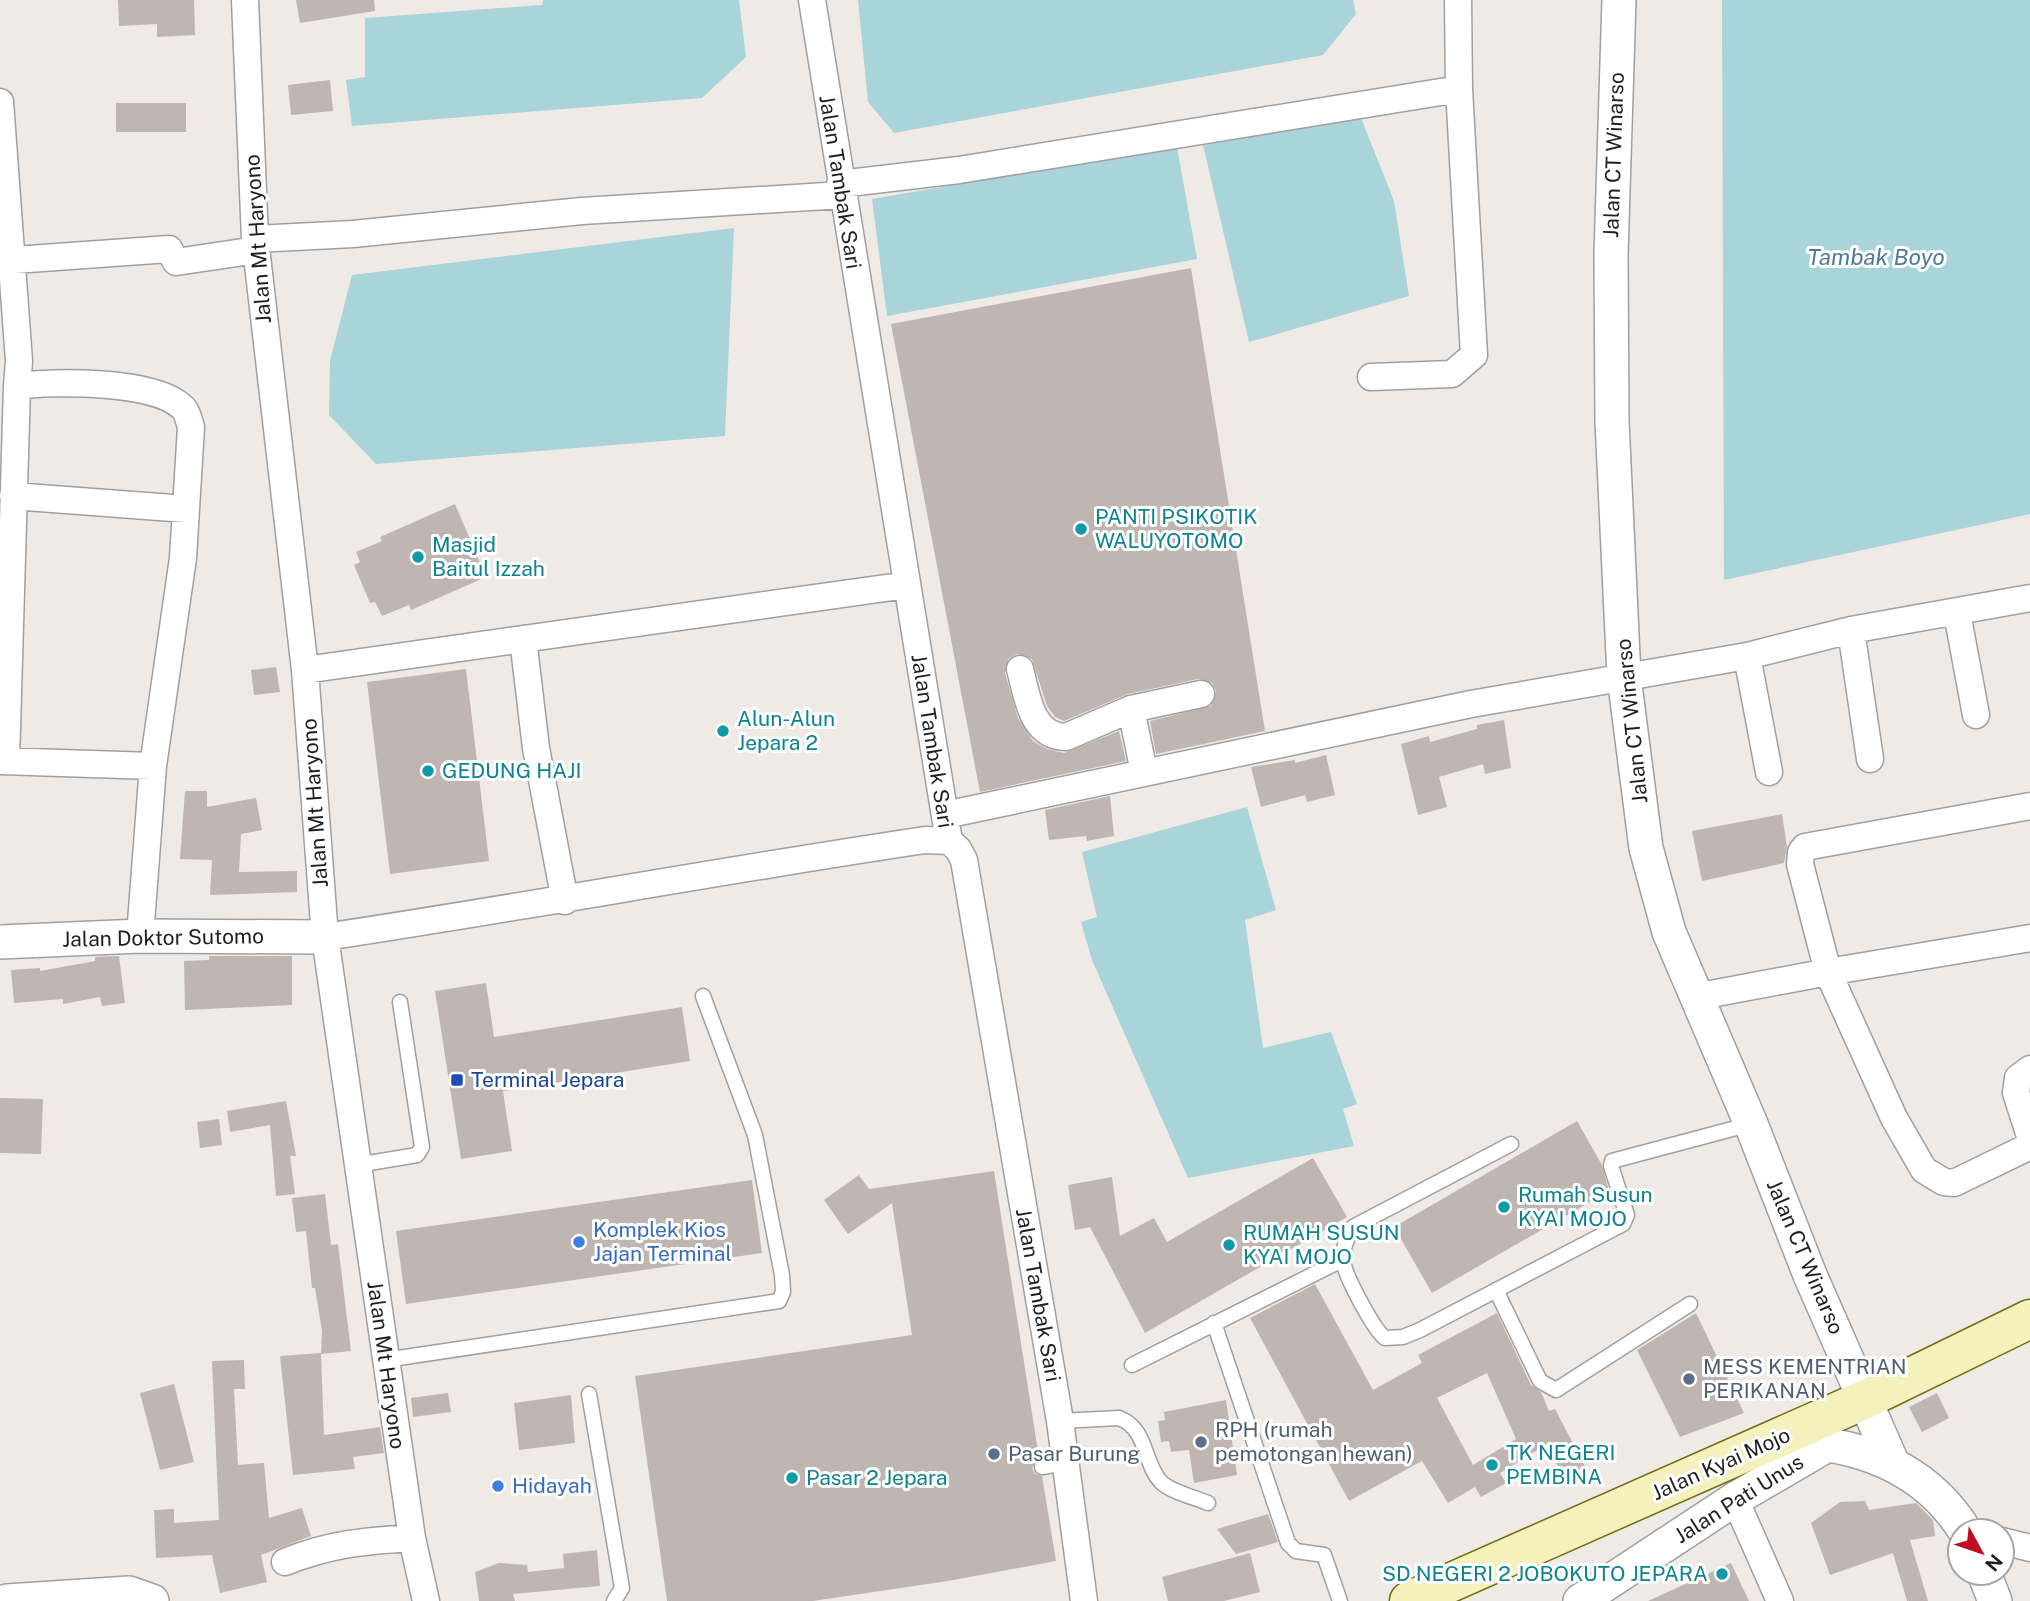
<svg xmlns="http://www.w3.org/2000/svg" width="2030" height="1601" viewBox="0 0 2030 1601" font-family="'Public Sans',sans-serif">
<rect width="100%" height="100%" fill="#efeae5"/>
<path fill="#a9d4d9" d="M 543,0 L 739,0 L 746,57 L 702,98 L 352,126 L 346,80 L 365,77 L 365,18 L 542,5 Z
M 858,0 L 1353,0 L 1356,14 L 1323,55 L 894,133 L 868,102 Z
M 1722,0 L 2030,0 L 2030,514 L 1724,580 Z
M 1361,118 L 1394,201 L 1409,296 L 1249,342 L 1203,145 Z
M 1177,147 L 1197,259 L 887,316 L 872,199 Z
M 734,228 L 725,436 L 376,464 L 329,415 L 330,361 L 352,275 Z
M 1247,807 L 1276,910 L 1245,920 L 1263,1048 L 1331,1032 L 1357,1104 L 1343,1109 L 1354,1146 L 1188,1178 L 1092,960 L 1081,922 L 1097,917 L 1082,852 Z"/>
<path fill="#bfb6b2" fill-rule="evenodd" d="M 118,0 L 194,0 L 195,35 L 157,37 L 157,24 L 119,26 Z
M 296,0 L 374,0 L 375,11 L 300,23 Z
M 330,80 L 333,111 L 291,115 L 288,85 Z
M 116,103 L 186,103 L 186,132 L 116,132 Z
M 1191,268 L 1265,731 L 1156,754 L 1150,721 L 1211,706 L 1216,691 L 1212,683 L 1198,679 L 1128,694 L 1064,721 L 1055,717 L 1047,706 L 1032,659 L 1017,654 L 1009,658 L 1005,673 L 1018,718 L 1033,741 L 1047,749 L 1064,753 L 1119,731 L 1126,761 L 980,792 L 891,324 Z
M 455,504 L 486,577 L 411,610 L 409,605 L 382,616 L 375,602 L 370,603 L 354,565 L 360,562 L 356,552 L 382,541 L 380,537 Z
M 276,667 L 280,692 L 254,695 L 251,670 Z
M 466,669 L 489,861 L 390,874 L 367,682 Z
M 1504,720 L 1511,768 L 1485,774 L 1483,764 L 1439,777 L 1447,807 L 1418,815 L 1401,744 L 1429,736 L 1430,742 L 1477,729 L 1477,725 Z
M 1326,755 L 1335,795 L 1307,802 L 1305,795 L 1261,807 L 1251,767 L 1295,760 L 1295,763 Z
M 185,791 L 207,791 L 207,807 L 256,798 L 262,830 L 241,834 L 239,872 L 297,871 L 297,892 L 210,895 L 212,860 L 180,859 Z
M 1110,796 L 1114,836 L 1087,841 L 1086,836 L 1049,840 L 1045,810 Z
M 1782,814 L 1787,847 L 1784,863 L 1702,881 L 1692,831 Z
M 119,956 L 125,1003 L 102,1006 L 100,997 L 63,1004 L 63,999 L 14,1003 L 11,970 L 40,968 L 40,971 L 95,961 L 95,957 Z
M 209,956 L 292,956 L 292,1005 L 185,1010 L 184,961 L 209,960 Z
M 486,983 L 494,1037 L 682,1007 L 690,1061 L 503,1091 L 512,1151 L 461,1159 L 435,991 Z
M 0,1098 L 43,1099 L 41,1154 L 0,1153 Z
M 286,1101 L 296,1156 L 290,1156 L 295,1194 L 276,1196 L 270,1125 L 230,1132 L 227,1111 Z
M 219,1119 L 222,1145 L 200,1148 L 197,1122 Z
M 1577,1121 L 1602,1165 L 1609,1191 L 1432,1293 L 1394,1227 Z
M 1313,1158 L 1347,1217 L 1145,1333 L 1090,1227 L 1075,1230 L 1068,1185 L 1112,1177 L 1120,1236 L 1154,1218 L 1167,1242 Z
M 994,1171 L 1039,1458 L 1032,1468 L 1035,1474 L 1042,1476 L 1056,1561 L 948,1581 L 813,1601 L 667,1601 L 635,1376 L 912,1335 L 892,1203 L 848,1234 L 824,1200 L 859,1175 L 869,1189 Z
M 752,1180 L 762,1253 L 406,1304 L 396,1231 Z
M 325,1194 L 331,1245 L 338,1244 L 351,1351 L 321,1354 L 322,1331 L 315,1288 L 312,1288 L 306,1231 L 296,1232 L 292,1198 Z
M 1315,1284 L 1373,1390 L 1422,1363 L 1418,1355 L 1497,1313 L 1531,1385 L 1541,1392 L 1549,1411 L 1555,1409 L 1587,1470 L 1565,1481 L 1547,1444 L 1500,1473 L 1506,1483 L 1481,1497 L 1475,1487 L 1448,1503 L 1422,1461 L 1349,1501 L 1250,1318 ZM 1487,1373 L 1516,1439 L 1473,1465 L 1437,1398 Z
M 1696,1313 L 1744,1413 L 1680,1437 L 1637,1350 Z
M 321,1353 L 324,1435 L 380,1427 L 384,1453 L 353,1457 L 355,1469 L 293,1475 L 280,1356 Z
M 244,1360 L 245,1389 L 234,1389 L 238,1465 L 264,1463 L 269,1518 L 302,1508 L 311,1536 L 261,1555 L 267,1582 L 220,1593 L 212,1555 L 156,1558 L 154,1510 L 174,1509 L 174,1523 L 219,1520 L 212,1361 Z
M 174,1384 L 194,1462 L 160,1470 L 140,1393 Z
M 448,1393 L 451,1412 L 413,1417 L 411,1398 Z
M 1937,1393 L 1949,1418 L 1922,1432 L 1909,1407 Z
M 571,1395 L 575,1443 L 519,1450 L 514,1403 Z
M 1226,1400 L 1237,1475 L 1194,1483 L 1189,1450 L 1171,1452 L 1169,1441 L 1161,1442 L 1158,1421 L 1165,1420 L 1164,1412 Z
M 1865,1501 L 1869,1510 L 1916,1503 L 1933,1520 L 1935,1536 L 1910,1540 L 1928,1601 L 1907,1601 L 1893,1553 L 1830,1575 L 1811,1523 L 1840,1502 Z
M 1268,1514 L 1278,1542 L 1236,1554 L 1217,1529 Z
M 597,1550 L 600,1586 L 513,1594 L 515,1601 L 479,1601 L 475,1572 L 499,1563 L 527,1565 L 528,1572 L 564,1568 L 563,1554 Z
M 1250,1553 L 1260,1592 L 1224,1601 L 1168,1601 L 1162,1577 Z
M 1731,1563 L 1749,1601 L 1648,1601 Z"/>
<g fill="none" stroke-linecap="round" stroke-linejoin="round">
<defs>
<path id="service" d="M 1511,1144 L 1353,1227 C 1348,1236 1342,1248 1343,1259 C 1343,1273 1374,1330 1385,1338 L 1403,1337 L 1420,1330 L 1623,1224 L 1627,1215 L 1611,1166 L 1612,1161 L 1751,1124
M 357,1165 L 417,1155 L 422,1147 L 400,1002
M 1496,1290 L 1540,1381 L 1556,1390 L 1690,1304
M 1214,1323 L 1288,1543 L 1296,1551 L 1324,1555 L 1340,1601
M 385,1360 L 779,1301 L 783,1292 L 782,1275 L 755,1135 L 703,996
M 1132,1365 L 1342,1260
M 589,1394 L 622,1588 L 614,1601
M 1060,1421 L 1119,1418 C 1148,1429 1143,1463 1161,1482 C 1171,1492 1194,1497 1208,1503
M 1042,1467 L 1066,1463"/>
<path id="minor" d="M 245,0 L 255,239 L 305,670 L 325,937 L 412,1538 L 426,1601
M 812,0 L 949,841 L 958,849 L 964,860 L 1060,1421 L 1084,1601
M 0,102 L 19,361 L 17,386 C 54,381 154,380 182,407 C 187,411 189,421 191,427 L 183,558 L 153,766 L 0,761
M 840,184 L 959,170 L 1459,89
M 255,239 L 353,234 L 582,211 L 842,195
M 0,261 L 169,249 L 176,262 L 256,250
M 1371,377 L 1452,374 L 1474,355 L 1459,89 L 1458,0
M 13,496 L 186,509
M 1957,613 L 1976,715
M 1851,630 L 1870,759
M 1747,656 L 1769,772
M 1020,669 C 1027,695 1031,737 1066,737 L 1131,709
M 305,670 L 523,639
M 6,761 L 17,386
M 1144,772 L 1131,709 L 1201,694
M 945,815 L 1471,704 L 1747,656 L 1851,630 L 2030,598
M 565,901 L 536,748 L 523,639 L 907,585
M 140,936 L 153,766
M 325,937 C 525,907 724,870 925,840 L 949,841
M 2030,938 L 1828,972 L 1894,1118 L 1924,1170 L 1944,1182 L 1954,1183 L 2030,1146
M 1695,997 L 1828,972 L 1800,864 L 1801,852 L 1805,847 L 2030,806
M 2030,1069 L 2018,1078 L 2016,1093 L 2030,1136
M 1735,1499 L 1780,1601
M 2002,1541 L 2030,1548
M 285,1562 C 329,1544 364,1541 412,1538"/>
<path id="tertiary" d="M 1619,0 L 1611,254 L 1612,421 L 1624,677 L 1646,848 L 1669,932 L 1751,1124 L 1810,1275 L 1892,1462
M 0,942 L 140,936 L 325,937
M 1806,1442 C 1872,1448 1929,1473 1965,1531
M 1984,1573 L 1995,1601
M 7,1601 L 129,1593 L 152,1601
M 1580,1601 L 1735,1499 L 1829,1444"/>
<path id="secondary" d="M 1409,1601 L 1866,1399 L 2030,1319"/>
</defs>
<use href="#service" stroke="#a0a0a0" stroke-width="17"/>
<use href="#minor" stroke="#a0a0a0" stroke-width="29"/>
<use href="#tertiary" stroke="#a0a0a0" stroke-width="36"/>
<use href="#secondary" stroke="#6f6d0c" stroke-width="41"/>
<use href="#service" stroke="#fff" stroke-width="14"/>
<use href="#minor" stroke="#fff" stroke-width="26"/>
<use href="#tertiary" stroke="#fff" stroke-width="33"/>
<use href="#secondary" stroke="#f5f1bd" stroke-width="38"/>
</g>
<g fill="#0f9aa8" stroke="#fff" stroke-width="2.5">
<circle cx="1081" cy="529" r="7"/>
<circle cx="418" cy="557" r="7"/>
<circle cx="723" cy="731" r="7"/>
<circle cx="428" cy="771" r="7"/>
<circle cx="1504" cy="1207" r="7"/>
<circle cx="1229" cy="1245" r="7"/>
<circle cx="1492" cy="1465" r="7"/>
<circle cx="792" cy="1478" r="7"/>
<circle cx="1722" cy="1574" r="7"/>
</g>
<rect fill="#1a4fb4" stroke="#fff" stroke-width="2.5" x="450" y="1073" width="14" height="14" rx="3.5"/>
<g fill="#3f7fe0" stroke="#fff" stroke-width="2.5">
<circle cx="579" cy="1242" r="7"/>
<circle cx="498" cy="1486" r="7"/>
</g>
<g fill="#5c6f8a" stroke="#fff" stroke-width="2.5">
<circle cx="1689" cy="1379" r="7"/>
<circle cx="1201" cy="1442" r="7"/>
<circle cx="994" cy="1454" r="7"/>
</g>
<g text-anchor="middle" stroke-width="6" stroke-linejoin="round" paint-order="stroke">
<g font-size="21" fill="#1f1f1f" stroke="#fff">
<text transform="translate(1614 155) rotate(-88)" y="7">Jalan CT Winarso</text>
<text transform="translate(840 182) rotate(81)" y="7">Jalan Tambak Sari</text>
<text transform="translate(258 239) rotate(-94)" y="7">Jalan Mt Haryono</text>
<text transform="translate(1632 721) rotate(-96)" y="7">Jalan CT Winarso</text>
<text transform="translate(932 741) rotate(81)" y="7">Jalan Tambak Sari</text>
<text transform="translate(315 803) rotate(-94)" y="7">Jalan Mt Haryono</text>
<text transform="translate(163 938) rotate(-1)" y="7">Jalan Doktor Sutomo</text>
<text transform="translate(1805 1257) rotate(67)" y="7">Jalan CT Winarso</text>
<text transform="translate(1038 1295) rotate(80)" y="7">Jalan Tambak Sari</text>
<text transform="translate(386 1365) rotate(82)" y="7">Jalan Mt Haryono</text>
<text transform="translate(1721 1464) rotate(-24)" y="7">Jalan Kyai Mojo</text>
<text transform="translate(1739 1499) rotate(-32)" y="7">Jalan Pati Unus</text>
</g>
<g font-size="21" fill="#0d838f" stroke="#fff" text-anchor="start">
<text x="1095" y="524">PANTI PSIKOTIK<tspan x="1095" dy="24">WALUYOTOMO</tspan></text>
<text x="432" y="552">Masjid<tspan x="432" dy="24">Baitul Izzah</tspan></text>
<text x="737" y="726">Alun-Alun<tspan x="737" dy="24">Jepara 2</tspan></text>
<text x="442" y="778">GEDUNG HAJI</text>
<text x="1518" y="1202">Rumah Susun<tspan x="1518" dy="24">KYAI MOJO</tspan></text>
<text x="1243" y="1240">RUMAH SUSUN<tspan x="1243" dy="24">KYAI MOJO</tspan></text>
<text x="1506" y="1460">TK NEGERI<tspan x="1506" dy="24">PEMBINA</tspan></text>
<text x="806" y="1485">Pasar 2 Jepara</text>
<text x="1708" y="1581" text-anchor="end">SD NEGERI 2 JOBOKUTO JEPARA</text>
</g>
<g font-size="21" fill="#164399" stroke="#fff" text-anchor="start">
<text x="471" y="1087">Terminal Jepara</text>
</g>
<g font-size="21" fill="#366cbe" stroke="#fff" text-anchor="start">
<text x="593" y="1237">Komplek Kios<tspan x="593" dy="24">Jajan Terminal</tspan></text>
<text x="512" y="1493">Hidayah</text>
</g>
<g font-size="21" fill="#4e5e75" stroke="#fff" text-anchor="start">
<text x="1703" y="1374">MESS KEMENTRIAN<tspan x="1703" dy="24">PERIKANAN</tspan></text>
<text x="1215" y="1437">RPH (rumah<tspan x="1215" dy="24">pemotongan hewan)</tspan></text>
<text x="1008" y="1461">Pasar Burung</text>
</g>
<g font-size="23" font-style="italic" fill="#4b7b99" stroke="#fff">
<text x="1876" y="265">Tambak Boyo</text>
</g>
</g>
<g transform="translate(1981 1552) rotate(130)"><circle r="33" fill="#ffffff" stroke="#a5a5a5" stroke-width="2"/>
<path d="M0-5L12 26L0 18L-12 26Z" fill="#bf0e24"/>
<text y="-10" font-size="19" font-weight="bold" text-anchor="middle" fill="#1f1f1f">N</text>
</g>
</svg>
